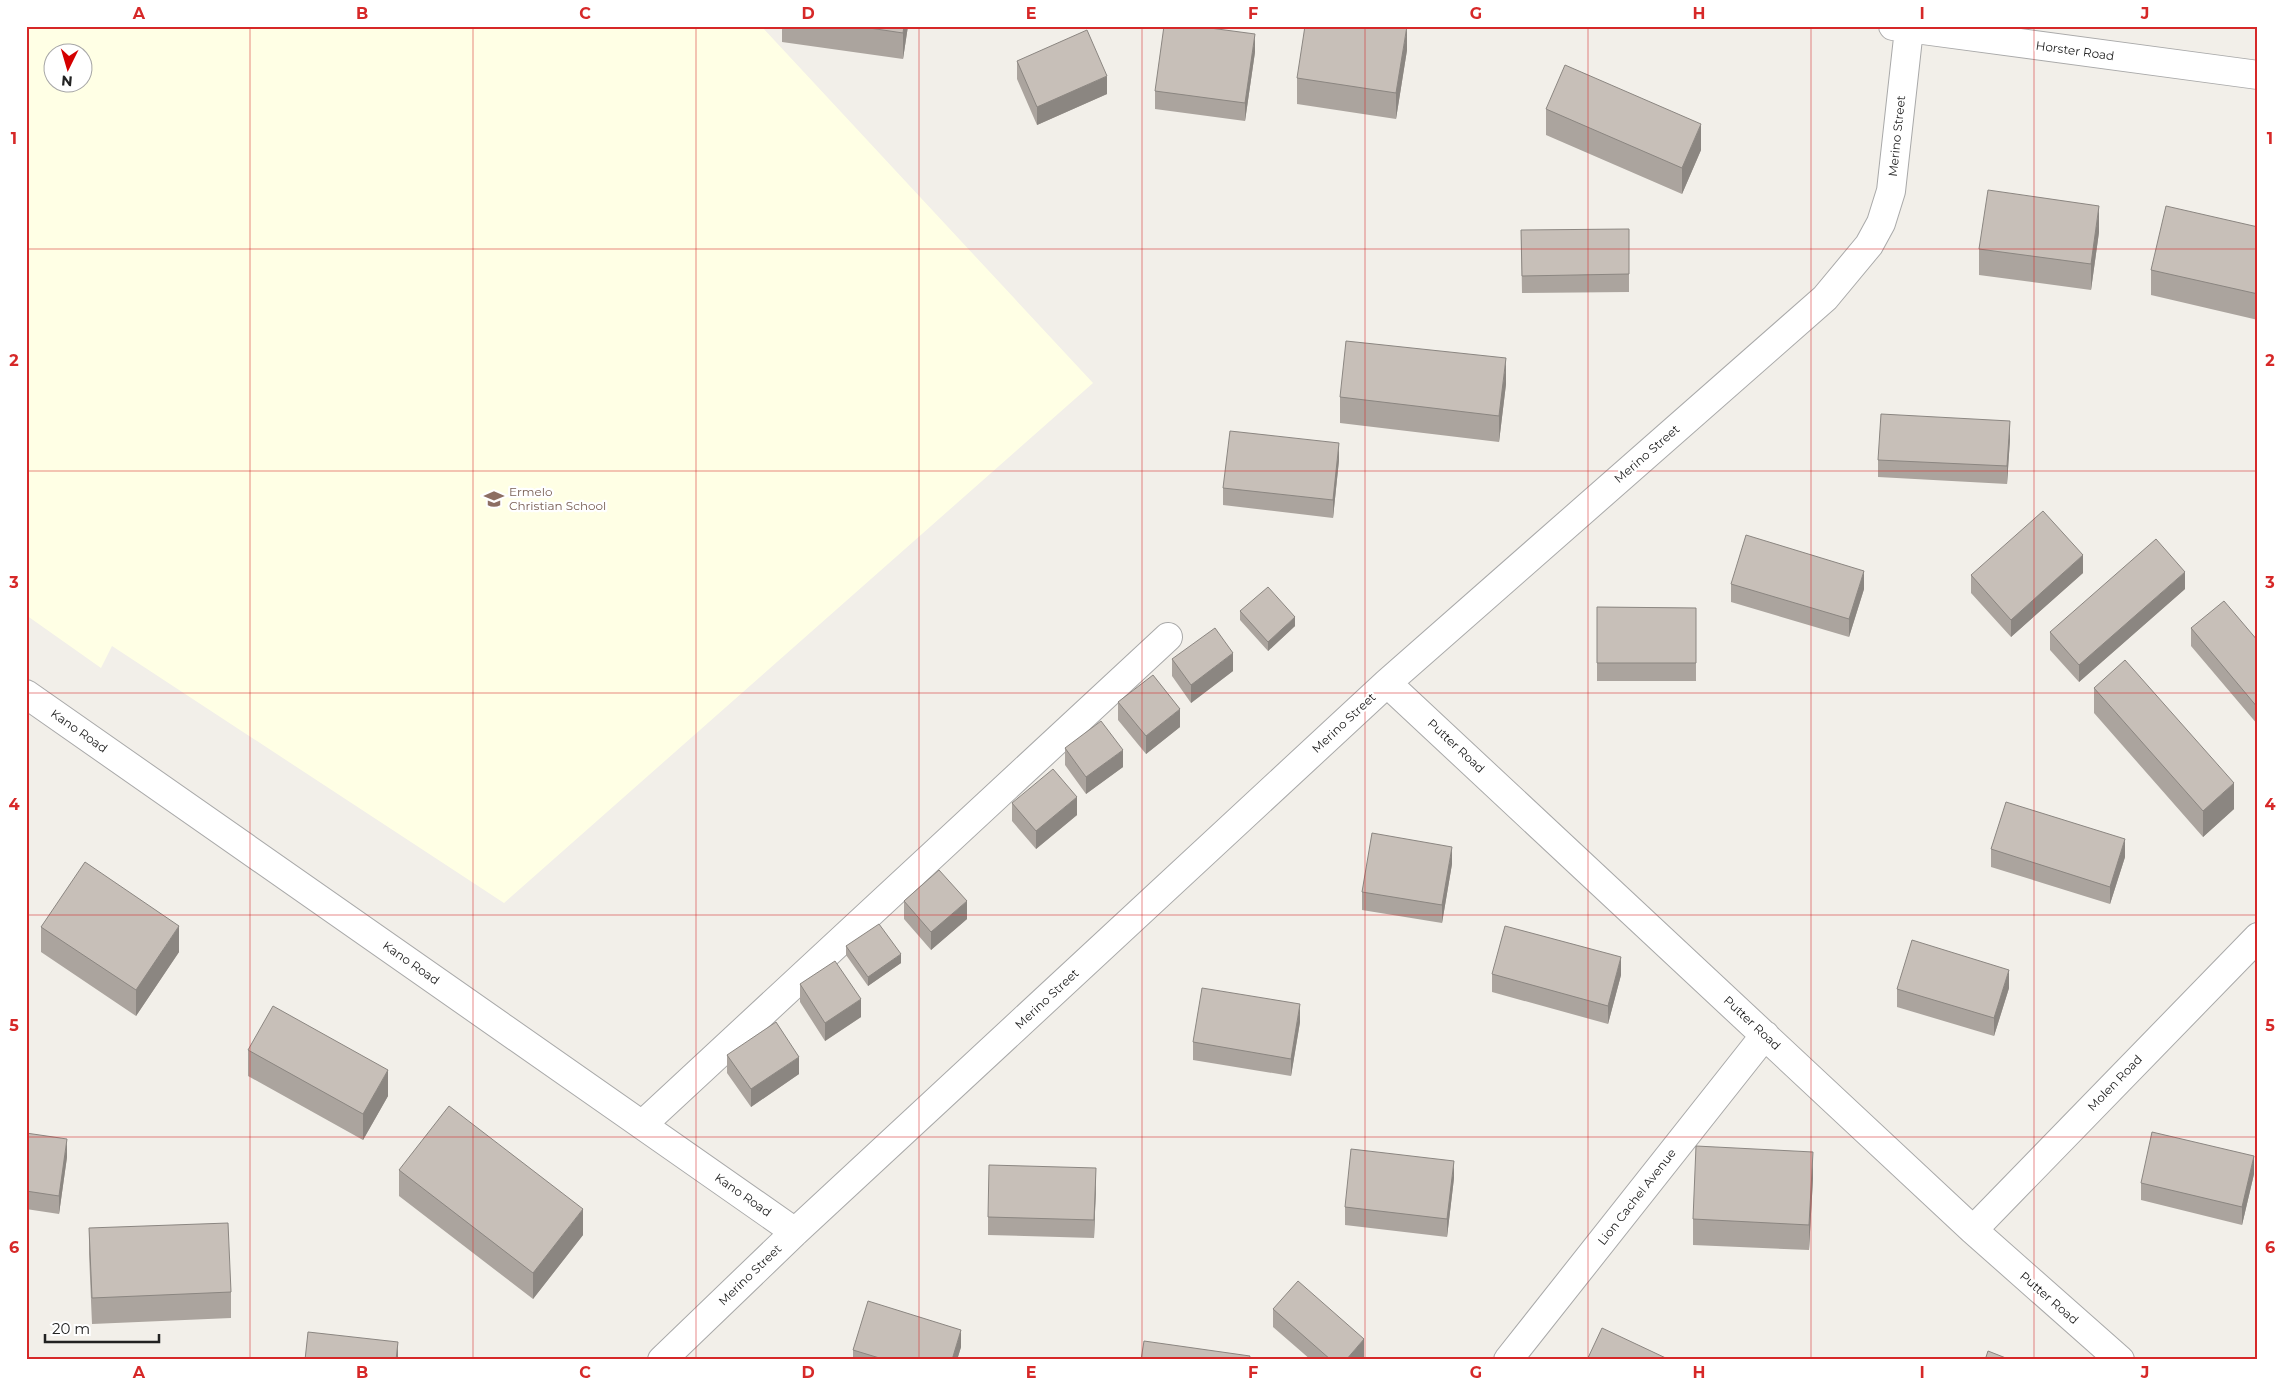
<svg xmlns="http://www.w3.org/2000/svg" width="2284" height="1386" viewBox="0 0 2284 1386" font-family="Montserrat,sans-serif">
<rect width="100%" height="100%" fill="#f2efe9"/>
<path fill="#ffffe5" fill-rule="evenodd" d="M 26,26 L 761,26 L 1093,383 L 504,903 L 112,646 L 101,668 L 26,615 ZM 52,52 L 82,52 L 82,82 L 52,82 Z"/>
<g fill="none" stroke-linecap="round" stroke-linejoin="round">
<defs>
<path id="minor" d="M 1893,26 L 2258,75
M 1387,683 L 1973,1230 L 2120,1360
M 26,694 L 795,1232
M 642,1125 L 1168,637
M 1973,1230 L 2258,937
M 662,1360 L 795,1232 L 1387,683 L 1825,298 L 1869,245 L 1881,223 L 1891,191 L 1909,29
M 1508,1360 L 1765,1035"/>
</defs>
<use href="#minor" stroke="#a9a9a9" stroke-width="30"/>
<use href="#minor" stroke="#fff" stroke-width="28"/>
</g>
<path fill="#aba49e" d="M 782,26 L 908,26 L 903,59 L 782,42 Z
M 1407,50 L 1396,119 L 1297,104 L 1297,78 Z
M 1255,52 L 1245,121 L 1155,109 L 1155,91 Z
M 1017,61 L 1107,94 L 1037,125 L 1017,79 Z
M 1546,109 L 1701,150 L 1682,194 L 1546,135 Z
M 2258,227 L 2258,320 L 2151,295 L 2151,270 Z
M 1521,230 L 1629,274 L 1629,292 L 1522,293 Z
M 2099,232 L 2091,290 L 1979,275 L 1979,249 Z
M 1506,384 L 1499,442 L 1340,423 L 1340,397 Z
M 2010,439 L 2007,484 L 1878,477 L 1878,460 Z
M 1339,460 L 1333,518 L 1223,505 L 1223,488 Z
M 2083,573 L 2011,637 L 1971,593 L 1971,575 Z
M 1731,584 L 1864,589 L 1849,637 L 1731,602 Z
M 2185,589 L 2079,682 L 2050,650 L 2050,632 Z
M 1597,607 L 1696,608 L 1696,681 L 1597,681 Z
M 1240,611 L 1295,626 L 1268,651 L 1240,620 Z
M 2191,628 L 2258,641 L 2258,725 L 2191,646 Z
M 1172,659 L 1233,671 L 1191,703 L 1172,676 Z
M 2094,688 L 2234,809 L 2203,837 L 2094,713 Z
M 1118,702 L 1180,727 L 1146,754 L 1118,720 Z
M 1065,748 L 1123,767 L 1086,794 L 1065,765 Z
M 1012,803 L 1077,815 L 1036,849 L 1012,821 Z
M 1991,849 L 2125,857 L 2110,904 L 1991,867 Z
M 1452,864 L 1442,923 L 1362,910 L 1362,892 Z
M 904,901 L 967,919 L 931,950 L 904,919 Z
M 41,927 L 179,952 L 136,1016 L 41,952 Z
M 846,946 L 901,963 L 868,986 L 846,955 Z
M 1492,974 L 1621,975 L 1608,1024 L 1492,992 Z
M 800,984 L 861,1017 L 825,1041 L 800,1002 Z
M 2009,988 L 1994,1036 L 1897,1007 L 1897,989 Z
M 1300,1022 L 1291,1076 L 1193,1060 L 1193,1042 Z
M 248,1050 L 388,1096 L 363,1140 L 248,1076 Z
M 727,1055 L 799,1074 L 751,1107 L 727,1073 Z
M 26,1133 L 67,1157 L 59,1214 L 26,1209 Z
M 399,1170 L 583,1235 L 533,1299 L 399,1196 Z
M 2254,1174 L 2242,1225 L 2141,1200 L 2141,1183 Z
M 1454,1178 L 1447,1237 L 1345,1225 L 1345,1207 Z
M 1813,1178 L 1809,1250 L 1693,1245 L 1693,1219 Z
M 1096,1186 L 1094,1238 L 988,1235 L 988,1217 Z
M 89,1228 L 231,1292 L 231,1318 L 92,1324 L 89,1254 Z
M 1273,1309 L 1364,1357 L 1362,1360 L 1311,1360 L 1273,1327 Z
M 961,1347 L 957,1360 L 853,1360 L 853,1350 Z"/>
<path fill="#8b8681" d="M 904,26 L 908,26 L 903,59 L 903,33 Z
M 1407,26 L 1407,50 L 1396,119 L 1396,93 Z
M 1255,34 L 1255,52 L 1245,121 L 1245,103 Z
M 1107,76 L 1107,94 L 1037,125 L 1037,107 Z
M 1701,124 L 1701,150 L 1682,194 L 1682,168 Z
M 2099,206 L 2099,232 L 2091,290 L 2091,264 Z
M 1506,358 L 1506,384 L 1499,442 L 1499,416 Z
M 2010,421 L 2010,439 L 2007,484 L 2007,466 Z
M 1339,443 L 1339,460 L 1333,518 L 1333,500 Z
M 2083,555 L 2083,573 L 2011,637 L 2011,620 Z
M 1864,571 L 1864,589 L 1849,637 L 1849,619 Z
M 2185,572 L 2185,589 L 2079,682 L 2079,665 Z
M 1295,617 L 1295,626 L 1268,651 L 1268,642 Z
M 1233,653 L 1233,671 L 1191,703 L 1191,685 Z
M 1180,709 L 1180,727 L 1146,754 L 1146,736 Z
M 1123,750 L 1123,767 L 1086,794 L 1086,777 Z
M 2234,783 L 2234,809 L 2203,837 L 2203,811 Z
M 1077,797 L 1077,815 L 1036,849 L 1036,831 Z
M 2125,839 L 2125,857 L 2110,904 L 2110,887 Z
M 1452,847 L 1452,864 L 1442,923 L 1442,905 Z
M 967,901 L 967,919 L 931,950 L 931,932 Z
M 179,926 L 179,952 L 136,1016 L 136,990 Z
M 901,954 L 901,963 L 868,986 L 868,977 Z
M 1621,957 L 1621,975 L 1608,1024 L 1608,1006 Z
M 2009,970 L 2009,988 L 1994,1036 L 1994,1018 Z
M 861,999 L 861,1017 L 825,1041 L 825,1023 Z
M 1300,1004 L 1300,1022 L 1291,1076 L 1291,1059 Z
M 799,1057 L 799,1074 L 751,1107 L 751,1089 Z
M 388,1070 L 388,1096 L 363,1140 L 363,1114 Z
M 67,1139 L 67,1157 L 59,1214 L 59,1196 Z
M 1813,1152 L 1813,1178 L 1809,1250 L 1809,1225 Z
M 2254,1156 L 2254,1174 L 2242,1225 L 2242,1207 Z
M 1454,1161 L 1454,1178 L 1447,1237 L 1447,1219 Z
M 1096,1168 L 1096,1186 L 1094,1238 L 1094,1220 Z
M 583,1209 L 583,1235 L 533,1299 L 533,1273 Z
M 961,1330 L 961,1347 L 957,1360 L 952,1360 Z
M 1364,1339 L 1364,1357 L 1362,1360 L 1346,1360 Z
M 398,1342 L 398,1360 L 396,1360 Z"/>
<path fill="#c7bfb8" stroke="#8b8681" d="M 856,26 L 904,26 L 903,33 Z
M 1164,26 L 1195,26 L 1255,34 L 1245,103 L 1155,91 Z
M 1305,26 L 1407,26 L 1396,93 L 1297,78 Z
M 1087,30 L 1107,76 L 1037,107 L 1017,61 Z
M 1565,65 L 1701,124 L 1682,168 L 1546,109 Z
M 1988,190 L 2099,206 L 2091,264 L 1979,249 Z
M 2166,206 L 2258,227 L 2258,294 L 2151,270 Z
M 1629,229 L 1629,274 L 1522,276 L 1521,230 Z
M 1346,341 L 1506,358 L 1499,416 L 1340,397 Z
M 1881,414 L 2010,421 L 2007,466 L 1878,460 Z
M 1230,431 L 1339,443 L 1333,500 L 1223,488 Z
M 2043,511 L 2083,555 L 2011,620 L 1971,575 Z
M 1746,535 L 1864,571 L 1849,619 L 1731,584 Z
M 2156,539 L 2185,572 L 2079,665 L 2050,632 Z
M 1268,587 L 1295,617 L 1268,642 L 1240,611 Z
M 2224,601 L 2258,641 L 2258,708 L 2191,628 Z
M 1597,607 L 1696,608 L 1696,663 L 1597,663 Z
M 1215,628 L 1233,653 L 1191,685 L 1172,659 Z
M 2125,660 L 2234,783 L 2203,811 L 2094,688 Z
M 1153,675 L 1180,709 L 1146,736 L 1118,702 Z
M 1101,721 L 1123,750 L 1086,777 L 1065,748 Z
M 1053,769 L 1077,797 L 1036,831 L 1012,803 Z
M 2006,802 L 2125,839 L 2110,887 L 1991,849 Z
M 1372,833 L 1452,847 L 1442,905 L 1362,892 Z
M 85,862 L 179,926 L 136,990 L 41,927 Z
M 939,870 L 967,901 L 931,932 L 904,901 Z
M 879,924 L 901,954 L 868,977 L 846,946 Z
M 1505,926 L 1621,957 L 1608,1006 L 1492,974 Z
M 1912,940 L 2009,970 L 1994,1018 L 1897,989 Z
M 835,961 L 861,999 L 825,1023 L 800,984 Z
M 1202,988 L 1300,1004 L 1291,1059 L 1193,1042 Z
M 273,1006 L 388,1070 L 363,1114 L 248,1050 Z
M 776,1022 L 799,1057 L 751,1089 L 727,1055 Z
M 449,1106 L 583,1209 L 533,1273 L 399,1170 Z
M 2152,1132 L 2254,1156 L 2242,1207 L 2141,1183 Z
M 26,1133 L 67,1139 L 59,1196 L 26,1191 Z
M 1696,1146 L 1813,1152 L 1809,1225 L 1693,1219 Z
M 1351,1149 L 1454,1161 L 1447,1219 L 1345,1207 Z
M 989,1165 L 1096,1168 L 1094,1220 L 988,1217 Z
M 228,1223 L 231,1292 L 92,1298 L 89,1228 Z
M 1298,1281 L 1364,1339 L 1346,1360 L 1331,1360 L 1273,1309 Z
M 868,1301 L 961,1330 L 952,1360 L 886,1360 L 853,1350 Z
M 1602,1328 L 1670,1360 L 1587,1360 Z
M 308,1332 L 398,1342 L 396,1360 L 305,1360 Z
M 1144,1341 L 1250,1356 L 1249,1360 L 1141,1360 Z
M 1988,1351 L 2011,1360 L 1985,1360 Z"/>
<path fill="none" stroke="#d62828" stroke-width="1" stroke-opacity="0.55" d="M 250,26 L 250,1360M 473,26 L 473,1360M 696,26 L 696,1360M 919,26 L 919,1360M 1142,26 L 1142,1360M 1365,26 L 1365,1360M 1588,26 L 1588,1360M 1811,26 L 1811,1360M 2034,26 L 2034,1360M 26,249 L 2258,249M 26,471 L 2258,471M 26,693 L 2258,693M 26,915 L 2258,915M 26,1137 L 2258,1137"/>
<defs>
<symbol id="school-bare" viewBox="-9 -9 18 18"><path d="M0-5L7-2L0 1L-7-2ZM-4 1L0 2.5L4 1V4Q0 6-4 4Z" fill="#8d6e63" stroke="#fff" stroke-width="2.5" paint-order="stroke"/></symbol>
</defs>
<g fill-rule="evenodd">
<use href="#school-bare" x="480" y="485" width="28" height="28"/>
</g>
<g text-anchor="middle" stroke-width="4.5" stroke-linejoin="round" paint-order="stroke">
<g font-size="12" fill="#222" stroke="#fff">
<text transform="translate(2075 51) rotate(8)" y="4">Horster Road</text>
<text transform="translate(1897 136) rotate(-84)" y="4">Merino Street</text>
<text transform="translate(1647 454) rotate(-41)" y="4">Merino Street</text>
<text transform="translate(1344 723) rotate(-43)" y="4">Merino Street</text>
<text transform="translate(79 731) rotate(35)" y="4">Kano Road</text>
<text transform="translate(1456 746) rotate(43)" y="4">Putter Road</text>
<text transform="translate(411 963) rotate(35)" y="4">Kano Road</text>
<text transform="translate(1047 999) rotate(-43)" y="4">Merino Street</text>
<text transform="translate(1752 1023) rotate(43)" y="4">Putter Road</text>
<text transform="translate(2115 1083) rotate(-46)" y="4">Molen Road</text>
<text transform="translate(743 1195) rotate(35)" y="4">Kano Road</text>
<text transform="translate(1637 1197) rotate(-52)" y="4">Lion Cachel Avenue</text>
<text transform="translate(750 1275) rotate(-44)" y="4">Merino Street</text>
<text transform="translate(2049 1298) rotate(41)" y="4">Putter Road</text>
</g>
<g font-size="12" fill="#785e54" stroke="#fff" text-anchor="start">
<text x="509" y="496">Ermelo<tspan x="509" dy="14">Christian School</tspan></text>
</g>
</g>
<rect width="2284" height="1386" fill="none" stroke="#ffffff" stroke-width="55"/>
<g transform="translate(68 68) rotate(185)"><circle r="24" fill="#ffffff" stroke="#a7a7a7"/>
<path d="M0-4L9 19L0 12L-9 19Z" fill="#d40000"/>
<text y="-8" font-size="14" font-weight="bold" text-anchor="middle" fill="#222222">N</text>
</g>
<path d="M45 1334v8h114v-8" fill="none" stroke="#222222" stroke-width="2.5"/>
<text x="52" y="1334" font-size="15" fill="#222222" stroke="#ffffff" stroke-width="4" paint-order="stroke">20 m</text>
<rect x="28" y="28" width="2228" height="1330" fill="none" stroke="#d62828" stroke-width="2"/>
<g font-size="16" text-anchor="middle" font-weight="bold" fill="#d62828">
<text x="139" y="19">A</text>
<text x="362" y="19">B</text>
<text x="585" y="19">C</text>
<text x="808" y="19">D</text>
<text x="1031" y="19">E</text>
<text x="1253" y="19">F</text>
<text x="1476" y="19">G</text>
<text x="1699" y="19">H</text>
<text x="1922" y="19">I</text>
<text x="2145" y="19">J</text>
<text x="14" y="144">1</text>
<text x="2270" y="144">1</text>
<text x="14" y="366">2</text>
<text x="2270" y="366">2</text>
<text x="14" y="588">3</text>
<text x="2270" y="588">3</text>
<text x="14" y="810">4</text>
<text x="2270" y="810">4</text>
<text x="14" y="1031">5</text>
<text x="2270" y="1031">5</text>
<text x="14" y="1253">6</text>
<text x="2270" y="1253">6</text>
<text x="139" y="1378">A</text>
<text x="362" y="1378">B</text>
<text x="585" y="1378">C</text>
<text x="808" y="1378">D</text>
<text x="1031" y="1378">E</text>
<text x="1253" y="1378">F</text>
<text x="1476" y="1378">G</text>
<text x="1699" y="1378">H</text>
<text x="1922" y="1378">I</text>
<text x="2145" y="1378">J</text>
</g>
</svg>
